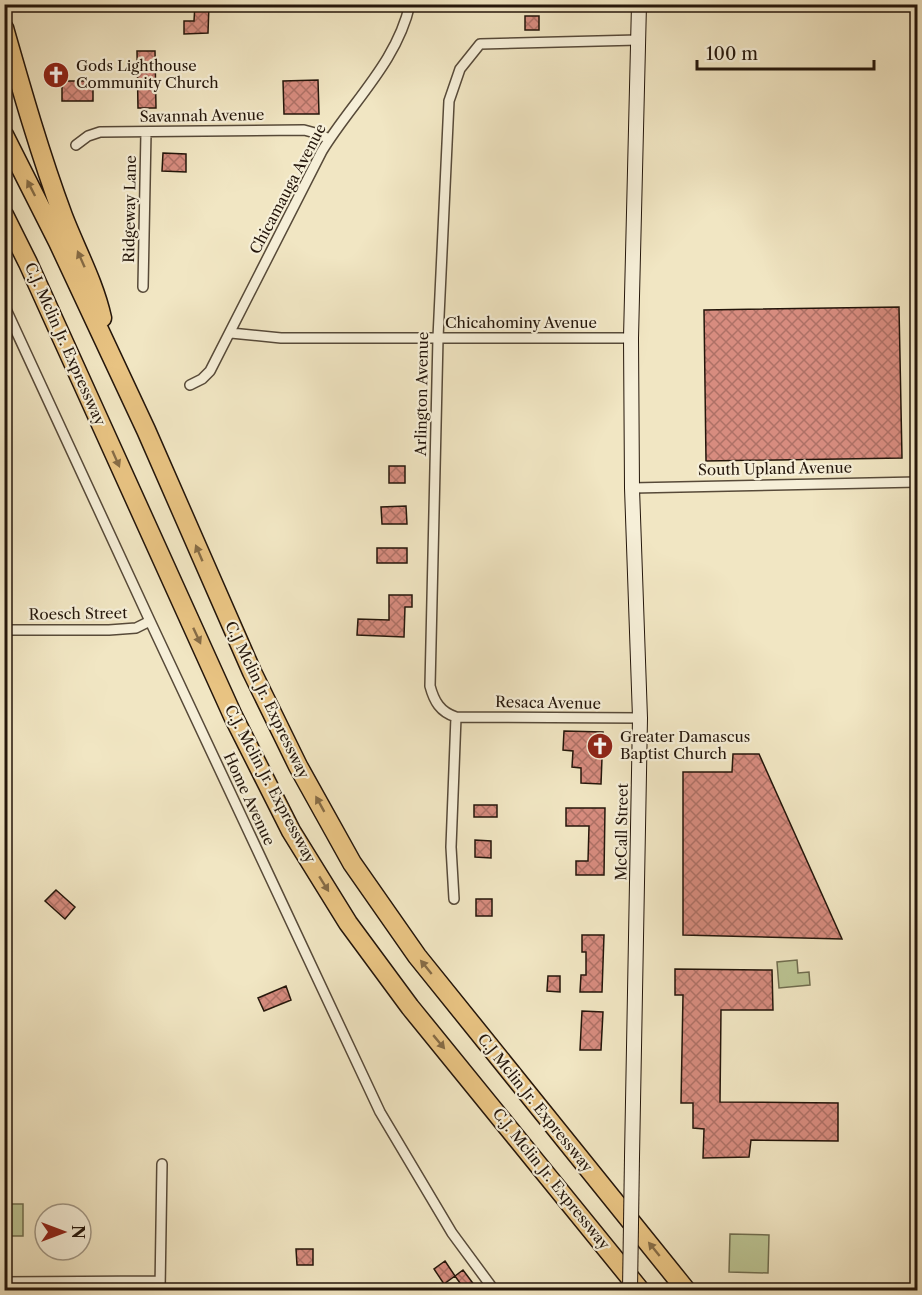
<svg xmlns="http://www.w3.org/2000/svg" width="922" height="1295" viewBox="0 0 922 1295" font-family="'Libre Caslon Text',serif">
<defs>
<pattern id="building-cross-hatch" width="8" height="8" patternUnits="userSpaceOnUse" patternTransform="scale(1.5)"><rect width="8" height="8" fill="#d78c7f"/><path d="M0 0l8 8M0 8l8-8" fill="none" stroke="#ae7166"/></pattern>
</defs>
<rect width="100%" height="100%" fill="#f1e6c3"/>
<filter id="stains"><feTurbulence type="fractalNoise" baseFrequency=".00333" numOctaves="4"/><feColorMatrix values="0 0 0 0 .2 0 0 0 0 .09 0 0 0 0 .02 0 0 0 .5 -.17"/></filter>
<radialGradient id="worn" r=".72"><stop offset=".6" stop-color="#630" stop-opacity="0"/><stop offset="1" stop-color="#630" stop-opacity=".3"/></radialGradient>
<path fill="#bbc493" stroke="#706d4f" stroke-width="1.5" d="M 797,960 L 798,973 L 809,972 L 810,985 L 779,988 L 777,962 Z
M 4,1204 L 23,1204 L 23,1236 L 5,1236 Z
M 730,1234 L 769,1235 L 768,1273 L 729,1272 Z"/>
<path fill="url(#building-cross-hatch)" stroke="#24160b" stroke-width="1.5" d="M 195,4 L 209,4 L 208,33 L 184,34 L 184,21 L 194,21 Z
M 525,16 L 539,16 L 539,30 L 525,30 Z
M 137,51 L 155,51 L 156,108 L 138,108 Z
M 318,80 L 319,114 L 284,114 L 283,81 Z
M 62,81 L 93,81 L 93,101 L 62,101 Z
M 163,153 L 186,154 L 186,172 L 162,171 Z
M 899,307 L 902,458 L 706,461 L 704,310 Z
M 389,466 L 405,466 L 405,483 L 389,483 Z
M 406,506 L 407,524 L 382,524 L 381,507 Z
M 377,548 L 407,548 L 407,563 L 377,563 Z
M 389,595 L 412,595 L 412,607 L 405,607 L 404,637 L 357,635 L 358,619 L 389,620 Z
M 564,731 L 603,732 L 601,784 L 581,783 L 581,768 L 572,767 L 573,751 L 563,750 Z
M 733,754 L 759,754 L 842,939 L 683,935 L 683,772 L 732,772 Z
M 474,805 L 497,805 L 497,817 L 474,817 Z
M 566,808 L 605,808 L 604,875 L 576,875 L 576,861 L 588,861 L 589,826 L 566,826 Z
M 475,840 L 491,841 L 491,858 L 475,857 Z
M 56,890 L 75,907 L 65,919 L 45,901 Z
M 476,899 L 492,899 L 492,916 L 476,916 Z
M 582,935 L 604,935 L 602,992 L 580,992 L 581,975 L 586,975 L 586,952 L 582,952 Z
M 675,969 L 772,970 L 773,1010 L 721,1010 L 720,1102 L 838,1103 L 838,1141 L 751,1140 L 749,1157 L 703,1158 L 704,1129 L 693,1128 L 693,1103 L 681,1103 L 683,995 L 675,995 Z
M 548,976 L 560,976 L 560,992 L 547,991 Z
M 286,986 L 291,1000 L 264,1011 L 258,998 Z
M 582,1011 L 603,1012 L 601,1050 L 580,1050 Z
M 296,1249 L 313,1249 L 313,1265 L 297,1265 Z
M 445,1261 L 455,1276 L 463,1270 L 478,1290 L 465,1290 L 455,1276 L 444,1284 L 434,1269 Z"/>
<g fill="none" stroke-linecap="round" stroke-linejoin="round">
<defs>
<path id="street" d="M 638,40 L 480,44 L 460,69 L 449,101 L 438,338 L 430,686 C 434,701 440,712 456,717 L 640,718
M 76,145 L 88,136 L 100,132 L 304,130 L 319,134 L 329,139
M 143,287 L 146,132
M 4,305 L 150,621 L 380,1112 L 452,1233 L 494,1290
M 231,333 L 281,338 L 631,338
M 190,385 L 202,379 L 210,371 L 322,151 C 352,102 397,62 410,4
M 632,488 L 918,482
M 4,630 L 109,630 L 136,628 L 150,621
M 454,899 L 451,847 L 456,717
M 4,1282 L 160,1281
M 160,1290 L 162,1164"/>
<path id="secondary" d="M 632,1157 L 640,718 L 632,488 L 631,338 L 639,4"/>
<path id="highway" d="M 4,28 C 22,91 40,154 63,216 C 76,250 94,282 102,318
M 4,135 L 58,242 L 146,430 L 252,672 L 298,766 L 352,863 L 417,956 L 686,1290
M 4,215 L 28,263 L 233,716 L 291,831 L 348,923 L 410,1007 L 640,1290"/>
</defs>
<use href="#street" stroke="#574a39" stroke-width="12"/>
<use href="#secondary" stroke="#24160b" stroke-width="16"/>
<use href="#highway" stroke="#24160b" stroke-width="21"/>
<use href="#street" stroke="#f6efd8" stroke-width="9"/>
<use href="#secondary" stroke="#f6efd8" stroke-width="14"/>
<use href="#highway" stroke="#e8c382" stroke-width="18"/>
<defs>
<path id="secondary-bridge" d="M 630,1290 L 632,1157"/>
</defs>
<use href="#secondary-bridge" stroke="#24160b" stroke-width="16" stroke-linecap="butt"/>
<use href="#secondary-bridge" stroke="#f6efd8" stroke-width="14"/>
</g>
<defs><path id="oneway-solid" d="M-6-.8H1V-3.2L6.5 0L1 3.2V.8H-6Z" transform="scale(1.5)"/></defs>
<g fill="#866c46">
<use href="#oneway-solid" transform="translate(31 188) rotate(-117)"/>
<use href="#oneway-solid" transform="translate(81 259) rotate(-114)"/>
<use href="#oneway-solid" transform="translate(116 459) rotate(66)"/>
<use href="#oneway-solid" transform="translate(199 553) rotate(-113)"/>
<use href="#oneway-solid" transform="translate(197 636) rotate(65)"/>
<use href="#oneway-solid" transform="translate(320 804) rotate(-119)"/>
<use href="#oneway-solid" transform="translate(324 884) rotate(58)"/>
<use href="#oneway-solid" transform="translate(426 967) rotate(-129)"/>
<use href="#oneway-solid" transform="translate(439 1042) rotate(50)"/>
<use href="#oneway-solid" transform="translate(654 1249) rotate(-129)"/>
</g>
<defs>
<symbol id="church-disc" viewBox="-11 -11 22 22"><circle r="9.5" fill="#8f2418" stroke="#f6efd8"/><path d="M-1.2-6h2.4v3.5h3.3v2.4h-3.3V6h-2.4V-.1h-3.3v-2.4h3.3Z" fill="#fff"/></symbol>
</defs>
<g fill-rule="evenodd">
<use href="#church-disc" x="41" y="60" width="30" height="30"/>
<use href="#church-disc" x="585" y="731" width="30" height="30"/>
</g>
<g text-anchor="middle" stroke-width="4.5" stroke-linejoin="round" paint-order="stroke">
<g font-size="15" fill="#24160b" stroke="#f6efd8" text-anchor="start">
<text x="76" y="71">Gods Lighthouse<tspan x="76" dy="17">Community Church</tspan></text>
<text x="620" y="742">Greater Damascus<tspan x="620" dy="17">Baptist Church</tspan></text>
</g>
<g font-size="15" fill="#24160b" stroke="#f6efd8">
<text transform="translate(202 116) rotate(-1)" y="5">Savannah Avenue</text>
<text transform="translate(288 189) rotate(-62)" y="5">Chicamauga Avenue</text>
<text transform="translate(130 209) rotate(-89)" y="5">Ridgeway Lane</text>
<text x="521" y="328">Chicahominy Avenue</text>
<text transform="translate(65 344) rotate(66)" y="5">C.J. Mclin Jr. Expressway</text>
<text transform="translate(422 394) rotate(-89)" y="5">Arlington Avenue</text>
<text transform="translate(775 469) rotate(-1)" y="5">South Upland Avenue</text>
<text transform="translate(78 614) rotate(-1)" y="5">Roesch Street</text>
<text transform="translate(267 700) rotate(64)" y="5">C.J Mclin Jr. Expressway</text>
<text transform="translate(548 703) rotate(1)" y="5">Resaca Avenue</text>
<text transform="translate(270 784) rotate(62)" y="5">C.J. Mclin Jr. Expressway</text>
<text transform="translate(249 799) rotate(65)" y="5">Home Avenue</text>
<text transform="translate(622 832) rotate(-89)" y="5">McCall Street</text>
<text transform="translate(535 1103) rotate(51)" y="5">C.J Mclin Jr. Expressway</text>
<text transform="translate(551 1179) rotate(51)" y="5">C.J. Mclin Jr. Expressway</text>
</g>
</g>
<rect width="922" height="1295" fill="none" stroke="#f1e6c3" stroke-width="24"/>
<rect x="6" y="6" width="910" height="1283" fill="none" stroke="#24160b" stroke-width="3"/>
<rect x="12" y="12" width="898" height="1271" fill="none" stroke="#24160b" stroke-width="1.5"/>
<g transform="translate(63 1232) rotate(90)"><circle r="28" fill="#f6efd8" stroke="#a29886" stroke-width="1.5"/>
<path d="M0-4.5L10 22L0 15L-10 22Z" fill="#8f2418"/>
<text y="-9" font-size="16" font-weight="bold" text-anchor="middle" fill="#24160b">N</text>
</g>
<path d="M697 60v9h177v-9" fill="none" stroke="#24160b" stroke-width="3"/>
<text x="706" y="60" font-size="18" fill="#24160b" stroke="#f6efd8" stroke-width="4.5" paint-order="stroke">100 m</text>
<rect width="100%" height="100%" filter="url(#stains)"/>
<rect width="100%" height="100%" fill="url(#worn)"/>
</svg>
